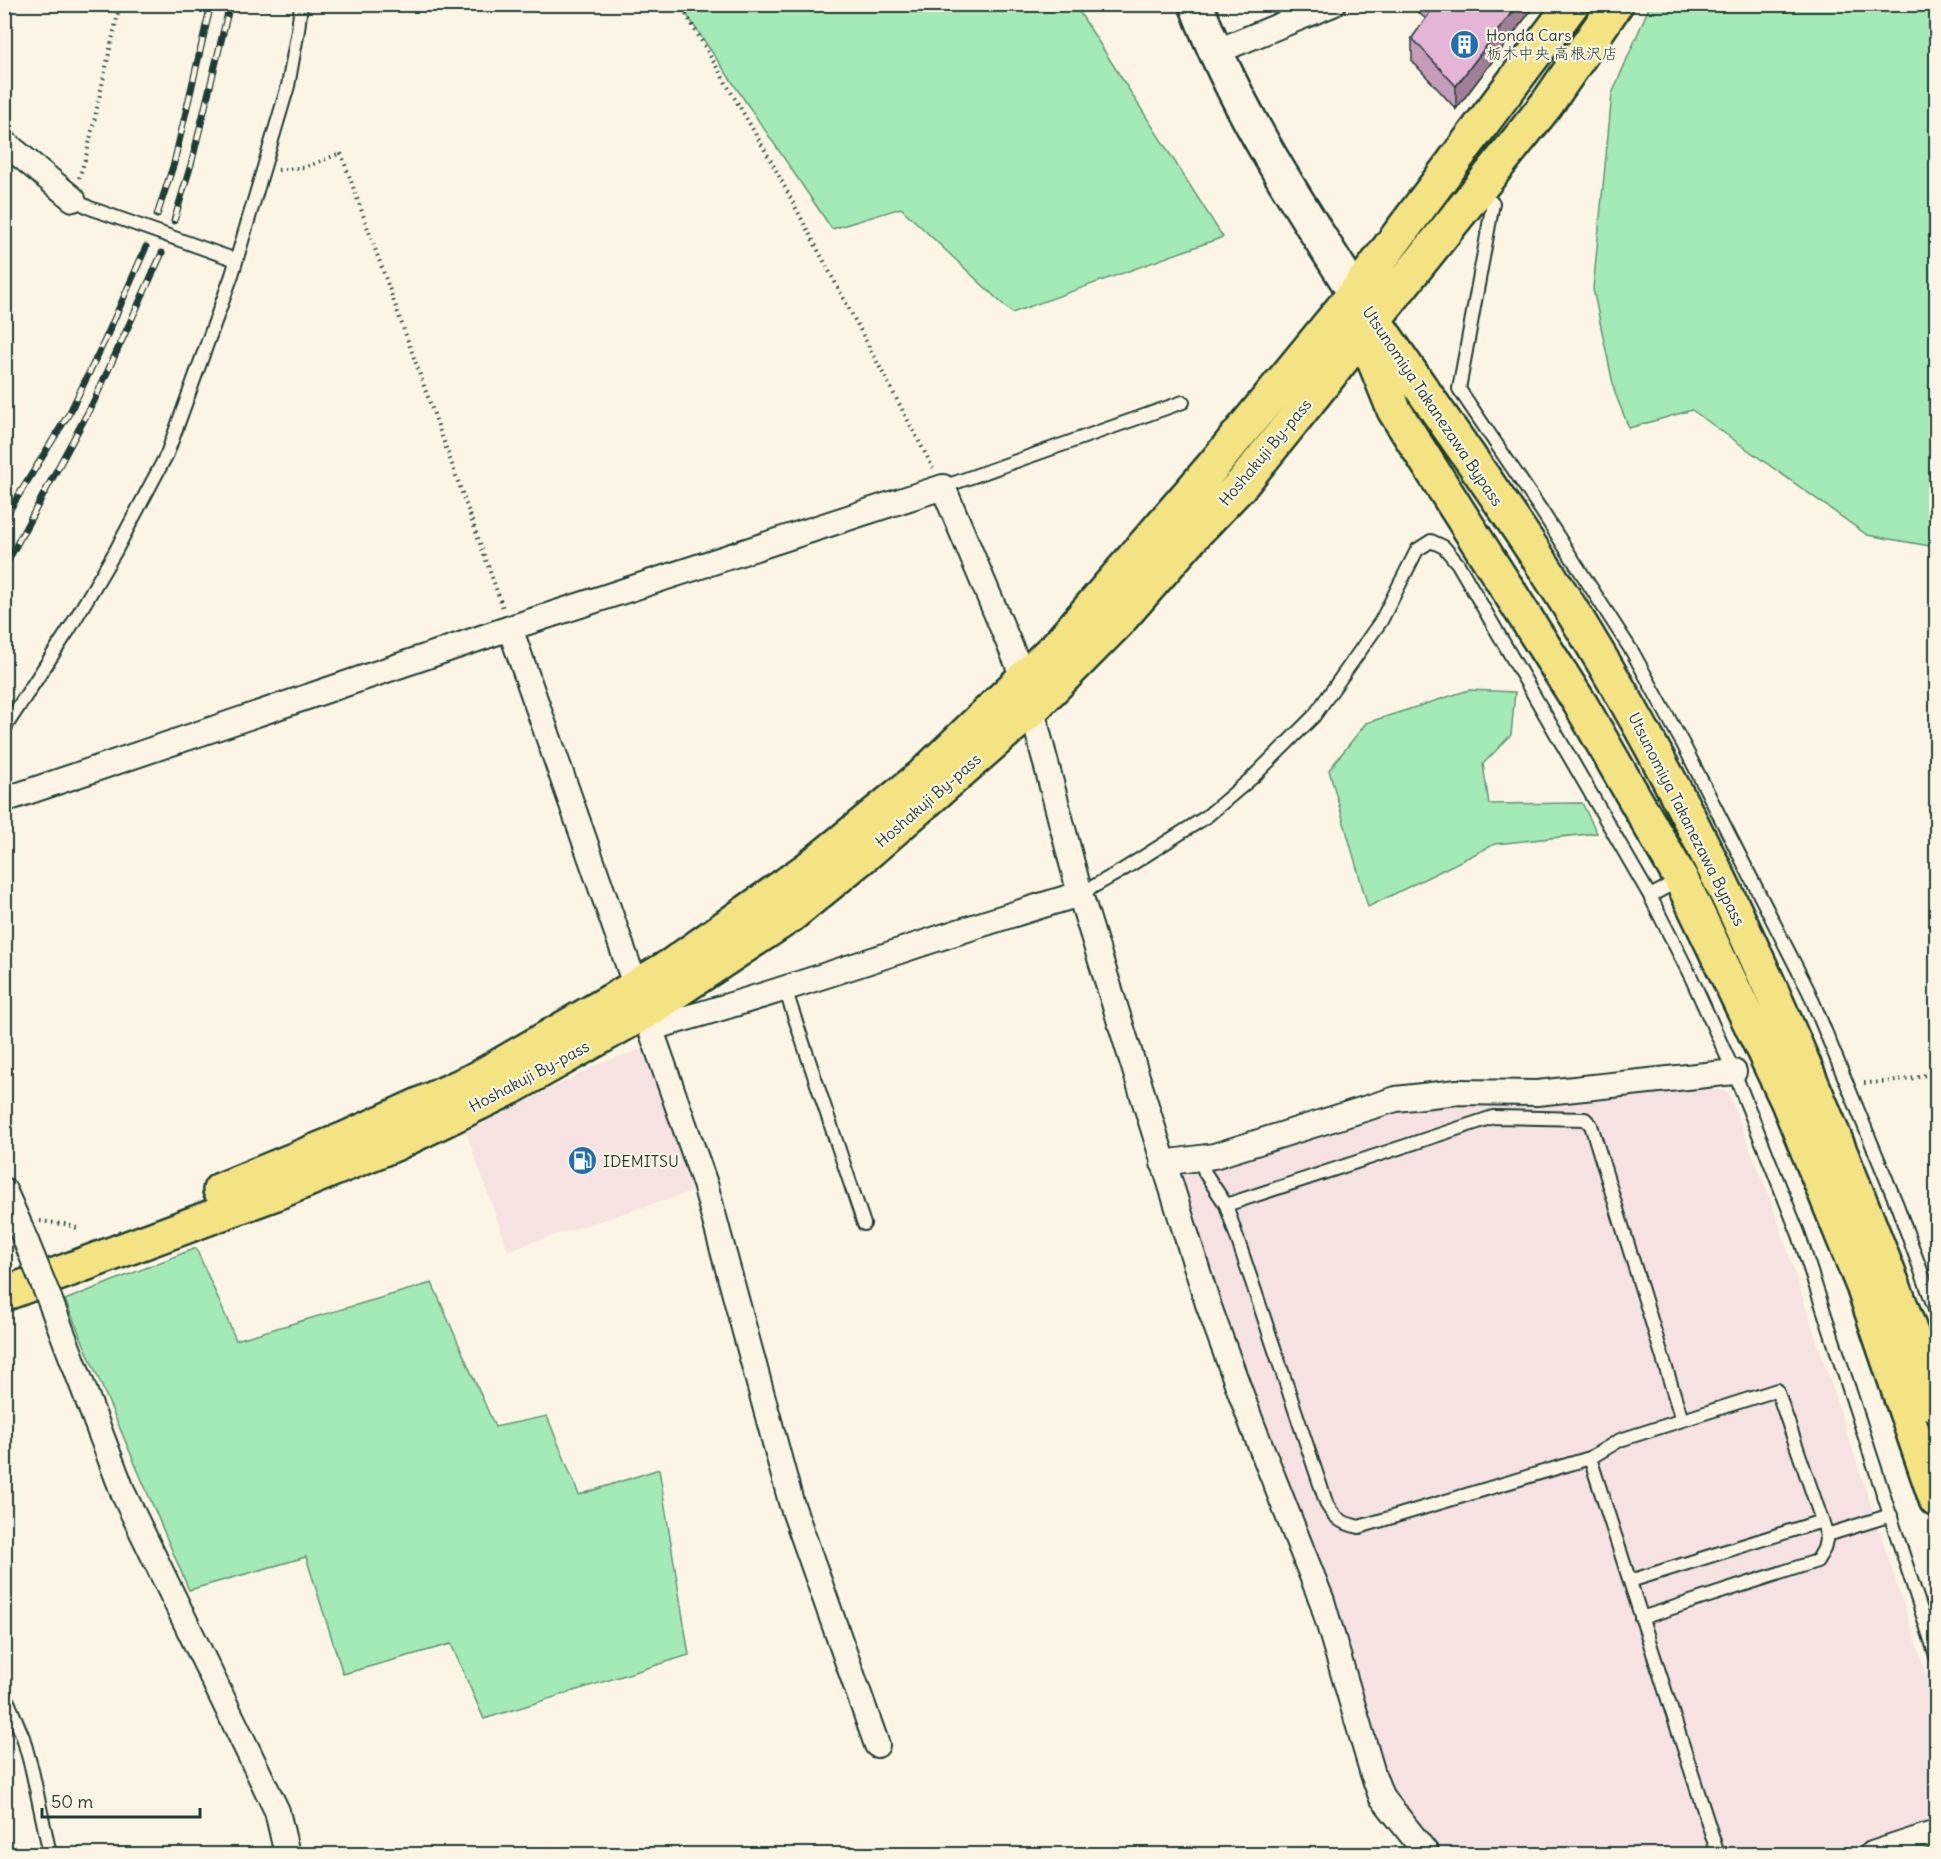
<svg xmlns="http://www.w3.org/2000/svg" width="1941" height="1859" viewBox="0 0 1941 1859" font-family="Delius,'Klee One',sans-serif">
<rect width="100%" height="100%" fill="#fcf5e5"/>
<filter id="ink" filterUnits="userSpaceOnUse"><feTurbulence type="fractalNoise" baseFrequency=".0167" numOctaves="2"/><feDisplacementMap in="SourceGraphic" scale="12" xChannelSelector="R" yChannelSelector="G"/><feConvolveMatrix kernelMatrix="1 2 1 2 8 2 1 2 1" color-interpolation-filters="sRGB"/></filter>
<g filter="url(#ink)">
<path fill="#f5e2e1" d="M 639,1050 L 651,1054 L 697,1190 L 508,1250 L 466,1132 L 601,1063 Z
M 1697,1086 L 1728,1092 L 1772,1204 L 1936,1704 L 1936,1819 L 1835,1854 L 1440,1854 L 1387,1794 L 1262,1430 L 1176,1172 L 1403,1106 L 1555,1102 Z"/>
<path fill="#a4eab6" stroke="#629475" stroke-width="1.5" d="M 680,5 L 1075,5 L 1223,237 L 1012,313 L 901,208 L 832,229 Z
M 1650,5 L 1936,5 L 1936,547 L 1867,535 L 1692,410 L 1629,428 L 1615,393 L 1593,289 L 1612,94 Z
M 1469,690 L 1515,692 L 1511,735 L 1483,764 L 1489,804 L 1582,803 L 1597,833 L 1495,844 L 1368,907 L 1329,770 L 1366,723 Z
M 196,1248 L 236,1340 L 432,1283 L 495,1427 L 547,1416 L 579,1495 L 659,1469 L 689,1655 L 484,1719 L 451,1644 L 343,1674 L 306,1557 L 189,1590 L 65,1300 Z"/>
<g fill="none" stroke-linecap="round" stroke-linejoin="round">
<defs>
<path id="lane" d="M 73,199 L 90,208 L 236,260
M 1493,203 L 1459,389 L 1541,510 L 1633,653 L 1684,746 L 1809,992 L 1897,1205 L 1936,1312
M 943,487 L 1183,402
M 4,729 L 70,628 L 115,552 L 167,454 L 232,275 L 288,86 L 298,30 L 301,4
M 1080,894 L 1121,871 L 1206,817 L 1253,777 L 1314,716 L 1381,621 L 1417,550 L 1431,541 L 1444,547 L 1458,564 L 1650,896 L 1691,977 L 1734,1072 L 1799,1235 L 1936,1656
M 1650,896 L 1680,880
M 785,989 L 864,1224
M 1200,1157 L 1205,1173 L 1226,1205 L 1327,1505 C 1336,1520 1342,1523 1359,1527 L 1590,1458 L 1620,1440 L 1777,1390 L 1827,1535 L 1824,1549 L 1817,1561 L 1641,1618
M 1226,1205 L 1493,1117 L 1585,1119 L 1591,1125 L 1682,1420
M 1590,1458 L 1718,1854
M 1827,1535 L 1891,1515
M 1630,1581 L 1822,1521
M 4,1692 L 23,1737 L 32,1770 L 50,1854"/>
<path id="street" d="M 1215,52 L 1333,4
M 4,142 L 73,199
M 510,628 L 705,1184 L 791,1502 L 877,1745
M 4,800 L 510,628 L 943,487 L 1024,679 L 1080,894 L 1208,1304 L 1253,1427 L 1322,1601 L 1373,1774 L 1381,1796 L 1427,1854
M 651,1028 C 796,989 936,936 1080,894
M 1163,1163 L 1214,1156 L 1396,1099 L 1457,1092 L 1537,1093 L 1734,1072
M 4,1190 L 19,1224
M 49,1298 L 124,1495 L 277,1811 L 287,1854
M 1872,1854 L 1936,1833"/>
<path id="secondary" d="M 1196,4 C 1234,106 1297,202 1355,293"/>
<path id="primary" d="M 220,1190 L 347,1138 L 478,1078 L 635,987 L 672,965 L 809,868 L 922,776 L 1059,644 L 1212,467 L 1355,293 L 1572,4
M 4,1294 L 276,1193 L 395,1144 L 510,1088 L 645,1012 L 790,916 L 867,853 L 1032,709 L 1116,624 L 1199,529 L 1242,484 L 1374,320 L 1547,104 L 1616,4"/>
<path id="highway" d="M 1355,293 L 1363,333 L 1394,410 L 1581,705 L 1681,879 L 1787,1100 L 1863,1286 L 1936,1500
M 1370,314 C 1442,420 1519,523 1585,632 C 1685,795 1765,968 1837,1144 C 1872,1230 1907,1317 1936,1405"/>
</defs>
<use href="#lane" stroke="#1f3d34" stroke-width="16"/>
<use href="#street" stroke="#1f3d34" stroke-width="28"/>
<use href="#secondary" stroke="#1f3d34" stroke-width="38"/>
<use href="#primary" stroke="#1f3d34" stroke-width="38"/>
<use href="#highway" stroke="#1f3d34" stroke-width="38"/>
<path stroke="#1f3d34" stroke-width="4" stroke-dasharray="1.5 4.5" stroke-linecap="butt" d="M 680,4 L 770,159 L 933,468
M 278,170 L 306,167 L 341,153 L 503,608
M 79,178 L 87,153 L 120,4
M 1864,1083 C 1889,1082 1913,1081 1936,1071
M 40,1221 L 64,1224 L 77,1228"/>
<use href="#lane" stroke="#fcf5e5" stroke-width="12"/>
<use href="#street" stroke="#fcf5e5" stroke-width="24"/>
<use href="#secondary" stroke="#fcf5e5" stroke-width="33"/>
<use href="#primary" stroke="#f4e382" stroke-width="33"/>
<use href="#highway" stroke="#f4e382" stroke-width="33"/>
<defs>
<path id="rail" d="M 157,215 L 174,163 L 211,4
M 174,221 L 192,161 L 230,4
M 4,519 L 70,412 L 105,340 L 146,247
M 4,568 L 94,401 L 162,253"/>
</defs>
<use href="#rail" stroke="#1f3d34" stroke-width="7"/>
<use href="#rail" stroke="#fcf5e5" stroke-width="4.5" stroke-dasharray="14" stroke-linecap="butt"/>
<defs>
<path id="street-bridge" d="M 19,1224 L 49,1298"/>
</defs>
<use href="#street-bridge" stroke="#1f3d34" stroke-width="28" stroke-linecap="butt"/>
<use href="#street-bridge" stroke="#fcf5e5" stroke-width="24"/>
</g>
<path fill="#c59cb9" stroke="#1f3d34" stroke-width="1.5" d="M 1408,4 L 1536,4 L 1456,109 L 1412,61 L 1412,38 L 1426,19 Z"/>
<path fill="#a07f96" stroke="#1f3d34" stroke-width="1.5" d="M 1518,4 L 1536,4 L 1456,109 L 1456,86 Z"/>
<path fill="#e5b5d7" stroke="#1f3d34" stroke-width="1.5" d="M 1436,4 L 1518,4 L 1456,86 L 1412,38 Z"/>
</g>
<defs>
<symbol id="building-disc" viewBox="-11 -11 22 22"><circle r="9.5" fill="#1f6fb2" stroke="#fcf5e5"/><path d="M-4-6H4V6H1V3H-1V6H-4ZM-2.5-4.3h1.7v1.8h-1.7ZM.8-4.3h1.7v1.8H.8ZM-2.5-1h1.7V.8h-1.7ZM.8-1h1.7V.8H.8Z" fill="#fff"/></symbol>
<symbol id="fuel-disc" viewBox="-11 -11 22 22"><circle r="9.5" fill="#1f6fb2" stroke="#fcf5e5"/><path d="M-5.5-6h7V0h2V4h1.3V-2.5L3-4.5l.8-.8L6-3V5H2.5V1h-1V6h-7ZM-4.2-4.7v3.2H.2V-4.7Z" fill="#fff"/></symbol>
</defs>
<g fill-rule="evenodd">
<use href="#building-disc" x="1448" y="28" width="33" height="33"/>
<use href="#fuel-disc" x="566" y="1144" width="33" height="33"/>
</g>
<g text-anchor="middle" stroke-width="4.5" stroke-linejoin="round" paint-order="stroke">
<g font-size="16" fill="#1f3d34" stroke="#fcf5e5" text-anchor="start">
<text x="1486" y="41">Honda Cars<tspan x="1486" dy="18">栃木中央 高根沢店</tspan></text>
<text x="603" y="1167">IDEMITSU</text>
</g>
<g font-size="16" fill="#1f3d34" stroke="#fcf5e5">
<text transform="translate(1433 406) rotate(56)" y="6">Utsunomiya Takanezawa Bypass</text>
<text transform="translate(1265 452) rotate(-50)" y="6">Hoshakuji By-pass</text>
<text transform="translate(928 800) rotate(-41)" y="6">Hoshakuji By-pass</text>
<text transform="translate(1687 819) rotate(63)" y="6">Utsunomiya Takanezawa Bypass</text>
<text transform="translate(529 1076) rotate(-28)" y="6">Hoshakuji By-pass</text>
</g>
</g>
<rect width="1941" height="1859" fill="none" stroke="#fcf5e5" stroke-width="24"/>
<rect x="12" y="12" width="1917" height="1835" fill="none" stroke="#1f3d34" stroke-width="2" filter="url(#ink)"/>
<path d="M42 1808v9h158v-9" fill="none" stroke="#1f3d34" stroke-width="3"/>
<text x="51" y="1808" font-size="18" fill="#1f3d34" stroke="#fcf5e5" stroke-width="4.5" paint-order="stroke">50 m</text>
</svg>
